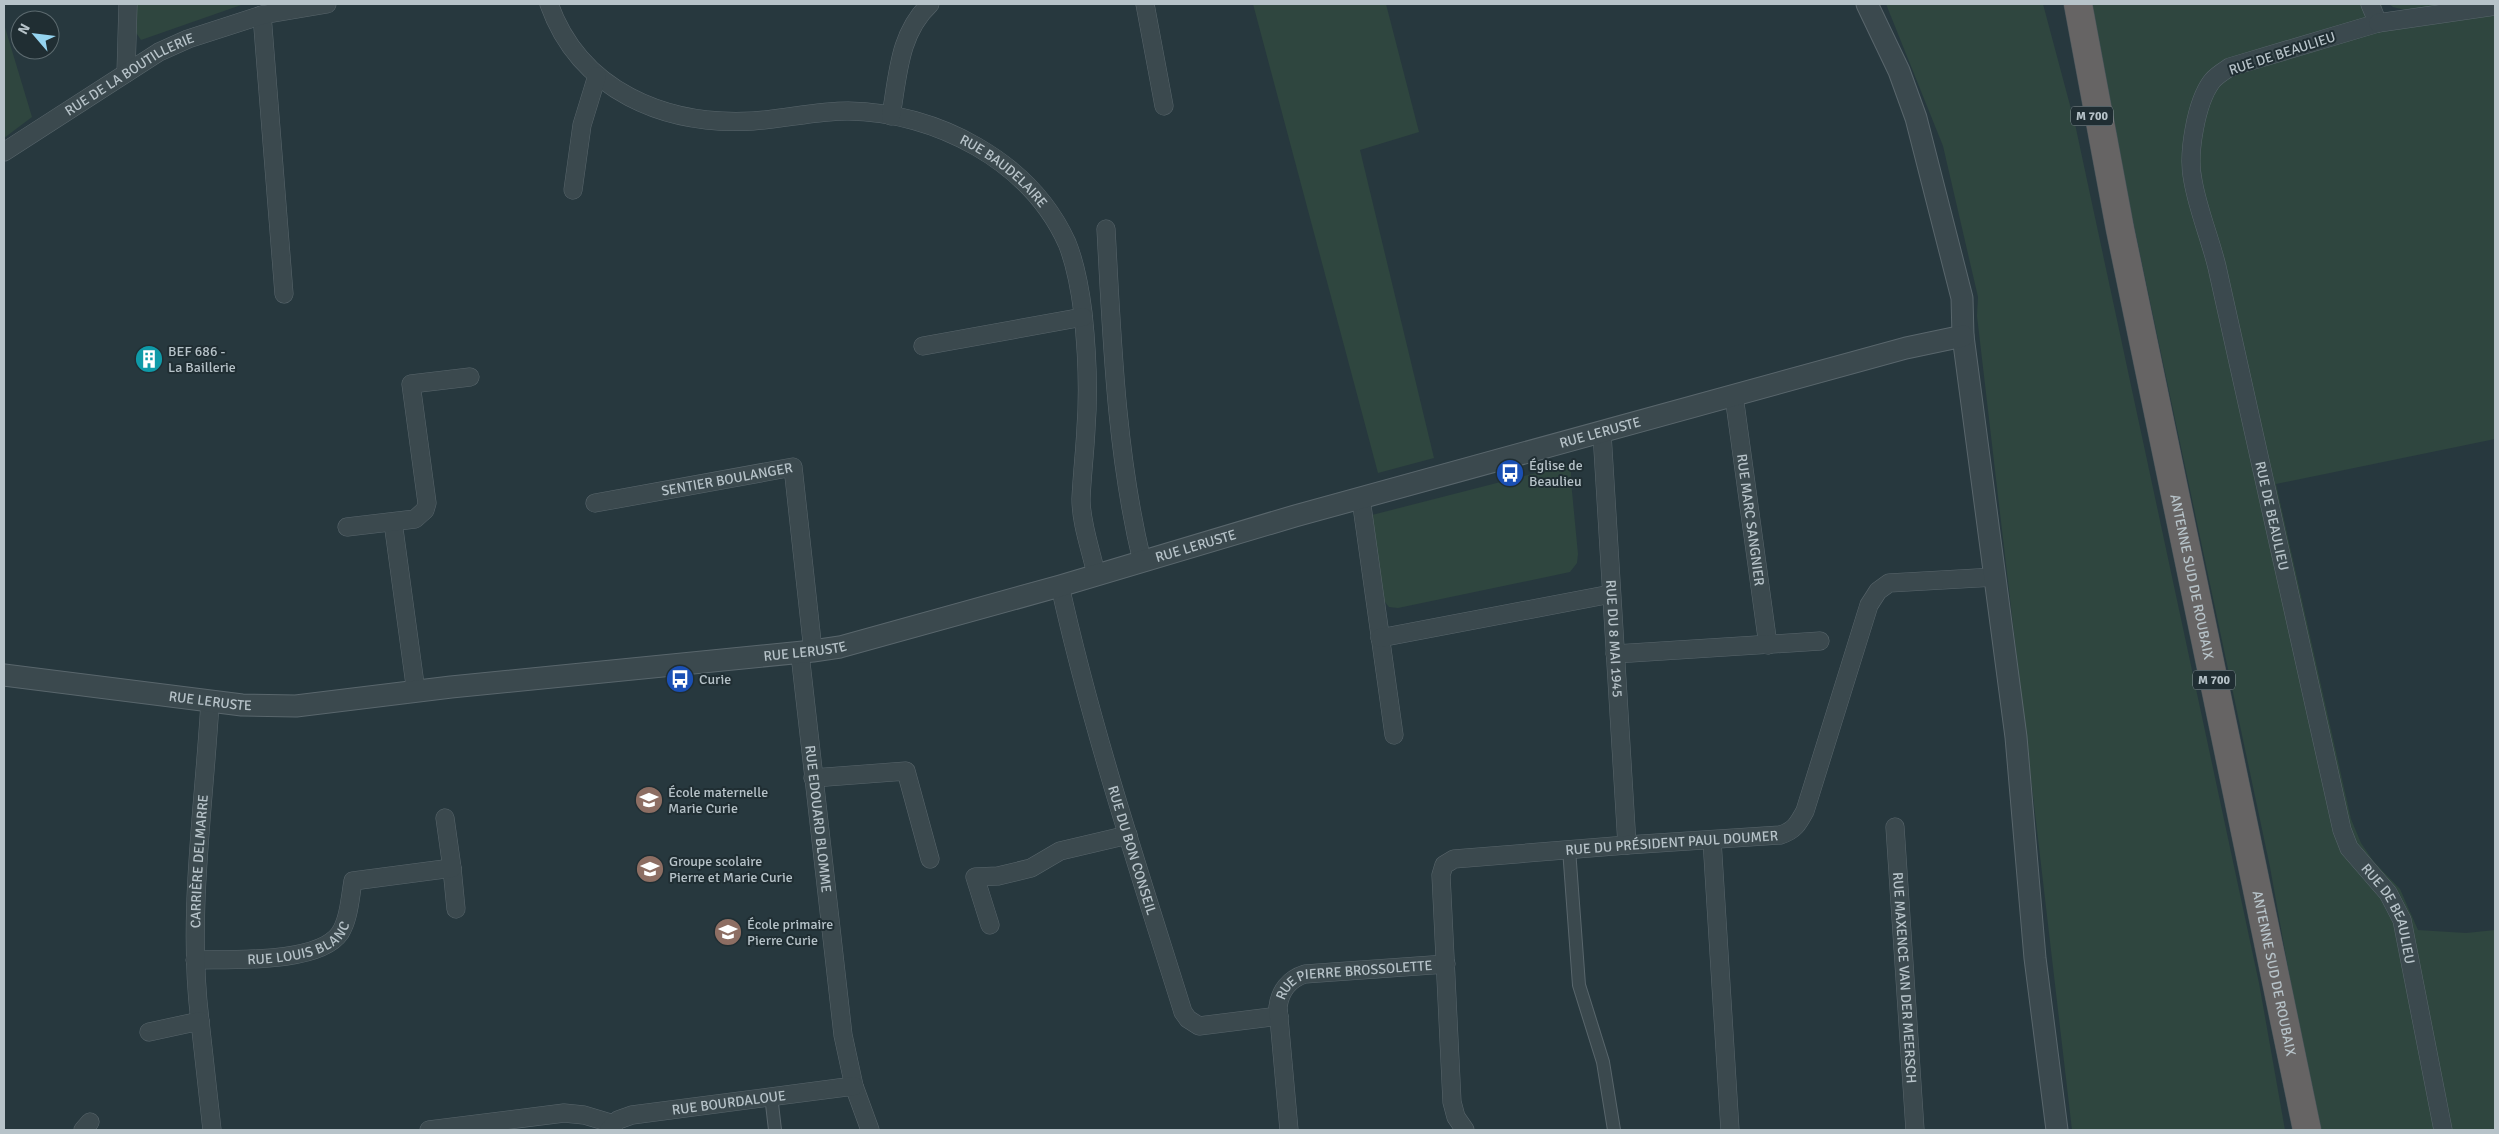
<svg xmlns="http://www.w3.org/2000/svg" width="2499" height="1134" viewBox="0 0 2499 1134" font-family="Signika,sans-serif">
<rect width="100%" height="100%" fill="#27383e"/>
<path fill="#2f463f" d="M 131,4 L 244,4 L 141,40 L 129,22 Z
M 1253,4 L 1386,4 L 1419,132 L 1360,150 L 1434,458 L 1378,473 Z
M 1886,4 L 2043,4 L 2075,124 L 2259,983 L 2285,1130 L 2072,1130 L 1977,316 L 1978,297 L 1943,146 Z
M 2087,4 L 2382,4 L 2384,31 L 2404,19 L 2425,15 L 2393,7 L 2389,4 L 2495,4 L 2495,439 L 2276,484 L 2351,819 L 2361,843 L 2374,862 L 2400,889 L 2418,930 L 2466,933 L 2495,930 L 2495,1130 L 2317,1130 L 2270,867 Z
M 4,24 L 32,117 L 4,138 Z
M 1575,463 L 1571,471 L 1571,481 L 1578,554 L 1577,563 L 1570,572 L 1398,608 L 1389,607 L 1384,601 L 1372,515 Z"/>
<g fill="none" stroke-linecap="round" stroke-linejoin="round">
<defs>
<path id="pedestrian" d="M 1569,849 L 1579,985 L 1603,1062 L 1614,1130
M 771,1095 L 775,1130"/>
<g id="minor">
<path id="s1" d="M 549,4 C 580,91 665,126 753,121 C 785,119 816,111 848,111 C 936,112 1030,161 1067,243 C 1076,265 1080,289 1083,313 C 1087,351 1089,389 1086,428 C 1085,451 1082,475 1081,499 C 1081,524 1091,550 1096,574"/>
<path d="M 1145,4 L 1164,106"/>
<path id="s2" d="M 2370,4 L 2378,23 L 2230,67 C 2224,71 2217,75 2212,81 C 2196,102 2187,155 2193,181 C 2198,210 2210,238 2217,267 L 2342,830 L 2349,848 L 2388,893 L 2402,920 L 2443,1130"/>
<path d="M 262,15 L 284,294"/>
<path d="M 2378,23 L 2495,6"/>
<path d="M 126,73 L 128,4"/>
<path d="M 891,116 C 898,75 899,33 930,4"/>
<path id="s3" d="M 4,152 L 159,52 L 188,39 L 262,15 L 327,4"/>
<path d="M 573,190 L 582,125 L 597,76"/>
<path d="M 1106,229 C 1112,340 1116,453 1142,561"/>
<path d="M 923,346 L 1083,317"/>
<path id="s4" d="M 1734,396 L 1768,645"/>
<path id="s5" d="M 1602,433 L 1627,845"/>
<path d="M 1361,499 L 1394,735"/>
<path id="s6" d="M 595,503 L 793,467 L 813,651"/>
<path d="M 393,522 L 416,692"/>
<path d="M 347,527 L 415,519 L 425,510 L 427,503 L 411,384 L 470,377"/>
<path id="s7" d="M 1060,586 C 1092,730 1139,871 1183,1012 L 1188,1019 L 1199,1026 L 1279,1016"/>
<path d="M 1380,638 L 1611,594"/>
<path id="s8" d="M 800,654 L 843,1035 L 854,1086 L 870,1130"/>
<path d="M 1615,654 L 1820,641"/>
<path d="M 813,778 L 906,771 L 930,859"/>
<path id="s9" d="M 1895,827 L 1915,1130"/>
<path d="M 1712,840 L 1730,1130"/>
<path d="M 452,868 L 456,909"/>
<path d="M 990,925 L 975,877 L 998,876 L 1031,868 L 1060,851 L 1128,835"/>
<path id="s10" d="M 195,960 C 230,959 319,964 340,933 C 349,919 350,898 353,881 L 452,868 L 445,818"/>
<path id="s11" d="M 200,1021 C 187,916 204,808 210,702"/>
<path d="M 149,1032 L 200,1021 L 212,1130"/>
<path d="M 83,1130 L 90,1122"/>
<path d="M 429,1130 L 564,1113 L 584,1115 L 614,1124"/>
<path id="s12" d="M 609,1130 L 618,1120 L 632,1115 L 854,1086"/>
<path id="s13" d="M 1289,1130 L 1278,1007 C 1280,991 1289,979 1305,974 L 1446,964"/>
<path id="s14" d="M 1465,1130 L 1456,1117 L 1452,1102 L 1441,875 L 1444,865 L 1454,859 L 1627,845 L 1780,835 C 1794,831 1798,824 1805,811 L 1869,605 L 1878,591 L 1889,583 L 1995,577"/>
</g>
<g id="tertiary">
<path d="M 1867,4 L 1899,71 L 1916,118 L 1962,298 L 1963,336 L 2016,737 L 2035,958 L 2057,1130"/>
<path id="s15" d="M 4,675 L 242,705 L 296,706 L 451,687 L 813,651 L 840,647 L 1060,586 L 1295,516 L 1906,348 L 1963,336"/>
</g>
<g id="trunk">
<path id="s16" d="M 2078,4 L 2120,229 L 2307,1130"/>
</g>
</defs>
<use href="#pedestrian" stroke="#59666c" stroke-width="14"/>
<use href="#minor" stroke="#59666c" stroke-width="19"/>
<use href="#tertiary" stroke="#59666c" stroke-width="23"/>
<use href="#trunk" stroke="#465359" stroke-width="29"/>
<use href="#pedestrian" stroke="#3b494e" stroke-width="12"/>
<use href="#minor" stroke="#3b494e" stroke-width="18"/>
<use href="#tertiary" stroke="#3b494e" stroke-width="21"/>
<use href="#trunk" stroke="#666464" stroke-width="28"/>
</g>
<defs>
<symbol id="building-disc" viewBox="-11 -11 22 22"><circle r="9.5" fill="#0f9aa8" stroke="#202e33"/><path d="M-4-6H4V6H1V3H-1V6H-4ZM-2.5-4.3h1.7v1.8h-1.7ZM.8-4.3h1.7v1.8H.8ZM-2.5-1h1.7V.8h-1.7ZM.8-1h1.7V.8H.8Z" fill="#fff"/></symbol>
<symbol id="bus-disc" viewBox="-11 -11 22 22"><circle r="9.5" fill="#1a4fb4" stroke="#202e33"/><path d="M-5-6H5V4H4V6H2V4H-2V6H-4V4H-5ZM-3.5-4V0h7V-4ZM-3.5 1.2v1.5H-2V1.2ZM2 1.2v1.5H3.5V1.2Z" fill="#fff"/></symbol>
<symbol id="school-disc" viewBox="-11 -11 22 22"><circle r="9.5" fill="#8d6e63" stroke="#202e33"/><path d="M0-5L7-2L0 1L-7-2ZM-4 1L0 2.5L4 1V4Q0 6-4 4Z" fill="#fff"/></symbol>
</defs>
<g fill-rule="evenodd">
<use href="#building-disc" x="133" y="343" width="32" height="32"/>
<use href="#bus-disc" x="1494" y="457" width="32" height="32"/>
<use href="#bus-disc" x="664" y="663" width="32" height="32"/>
<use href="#school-disc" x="633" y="784" width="32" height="32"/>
<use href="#school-disc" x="634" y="853" width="32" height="32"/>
<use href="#school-disc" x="712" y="916" width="32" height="32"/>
</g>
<g text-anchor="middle" stroke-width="4" stroke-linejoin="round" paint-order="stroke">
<g fill="#202e33" stroke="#8a969c" stroke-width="1">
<rect x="2071" y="106.5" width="42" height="19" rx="4"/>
<rect x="2193" y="670.5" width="42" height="19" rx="4"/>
</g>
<g font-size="12" font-weight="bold" fill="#b7c3c9">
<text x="2092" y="120">M 700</text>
<text x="2214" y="684">M 700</text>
</g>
<g font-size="14" fill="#b7c3c9" stroke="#202e33">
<text transform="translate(2282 53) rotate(-18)" y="5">RUE DE BEAULIEU</text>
<text dy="5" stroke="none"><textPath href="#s3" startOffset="148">RUE DE LA BOUTILLERIE</textPath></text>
<text dy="5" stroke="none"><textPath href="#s1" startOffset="520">RUE BAUDELAIRE</textPath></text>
<text dy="5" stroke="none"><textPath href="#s15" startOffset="1631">RUE LERUSTE</textPath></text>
<text dy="5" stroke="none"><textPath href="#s6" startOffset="134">SENTIER BOULANGER</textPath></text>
<text dy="5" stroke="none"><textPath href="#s2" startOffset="646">RUE DE BEAULIEU</textPath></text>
<text dy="5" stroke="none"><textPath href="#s4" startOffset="125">RUE MARC SANGNIER</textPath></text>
<text dy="5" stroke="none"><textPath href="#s15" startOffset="1211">RUE LERUSTE</textPath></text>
<text dy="5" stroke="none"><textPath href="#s16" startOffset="584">ANTENNE SUD DE ROUBAIX</textPath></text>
<text dy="5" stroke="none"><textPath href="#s5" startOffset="206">RUE DU 8 MAI 1945</textPath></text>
<text dy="5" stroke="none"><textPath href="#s15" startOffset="806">RUE LERUSTE</textPath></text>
<text dy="5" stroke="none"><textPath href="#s15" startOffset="208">RUE LERUSTE</textPath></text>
<text dy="5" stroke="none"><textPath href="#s8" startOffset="166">RUE EDOUARD BLOMME</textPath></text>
<text dy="5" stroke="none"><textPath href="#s14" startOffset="499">RUE DU PRÉSIDENT PAUL DOUMER</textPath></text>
<text dy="5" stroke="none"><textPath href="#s7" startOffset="274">RUE DU BON CONSEIL</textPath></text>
<text dy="5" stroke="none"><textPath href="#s11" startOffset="160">CARRIÈRE DELMARRE</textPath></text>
<text dy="5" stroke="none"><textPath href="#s2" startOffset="1066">RUE DE BEAULIEU</textPath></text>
<text dy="5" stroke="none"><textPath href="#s10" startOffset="108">RUE LOUIS BLANC</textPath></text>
<text dy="5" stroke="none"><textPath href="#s16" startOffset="989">ANTENNE SUD DE ROUBAIX</textPath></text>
<text dy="5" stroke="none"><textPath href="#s9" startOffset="151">RUE MAXENCE VAN DER MEERSCH</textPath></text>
<text dy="5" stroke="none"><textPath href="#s13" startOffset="214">RUE PIERRE BROSSOLETTE</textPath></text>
<text dy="5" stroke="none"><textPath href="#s12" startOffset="126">RUE BOURDALOUE</textPath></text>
</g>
<g font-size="14" fill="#b7c3c9" stroke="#202e33" text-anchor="start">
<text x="168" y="356">BEF 686 -<tspan x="168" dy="16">La Baillerie</tspan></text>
<text x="1529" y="470">Église de<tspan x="1529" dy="16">Beaulieu</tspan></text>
<text x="699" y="684">Curie</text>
<text x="668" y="797">École maternelle<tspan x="668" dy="16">Marie Curie</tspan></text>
<text x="669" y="866">Groupe scolaire<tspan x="669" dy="16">Pierre et Marie Curie</tspan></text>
<text x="747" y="929">École primaire<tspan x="747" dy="16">Pierre Curie</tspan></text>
</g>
</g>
<rect width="2499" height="1134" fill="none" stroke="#b7c3c9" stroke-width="10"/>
<g transform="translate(35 35) rotate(298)"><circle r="24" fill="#202e33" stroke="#5c6a6f"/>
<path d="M0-4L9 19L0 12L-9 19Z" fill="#95d4f0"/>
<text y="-8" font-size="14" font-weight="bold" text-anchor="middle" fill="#b7c3c9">N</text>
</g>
</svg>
